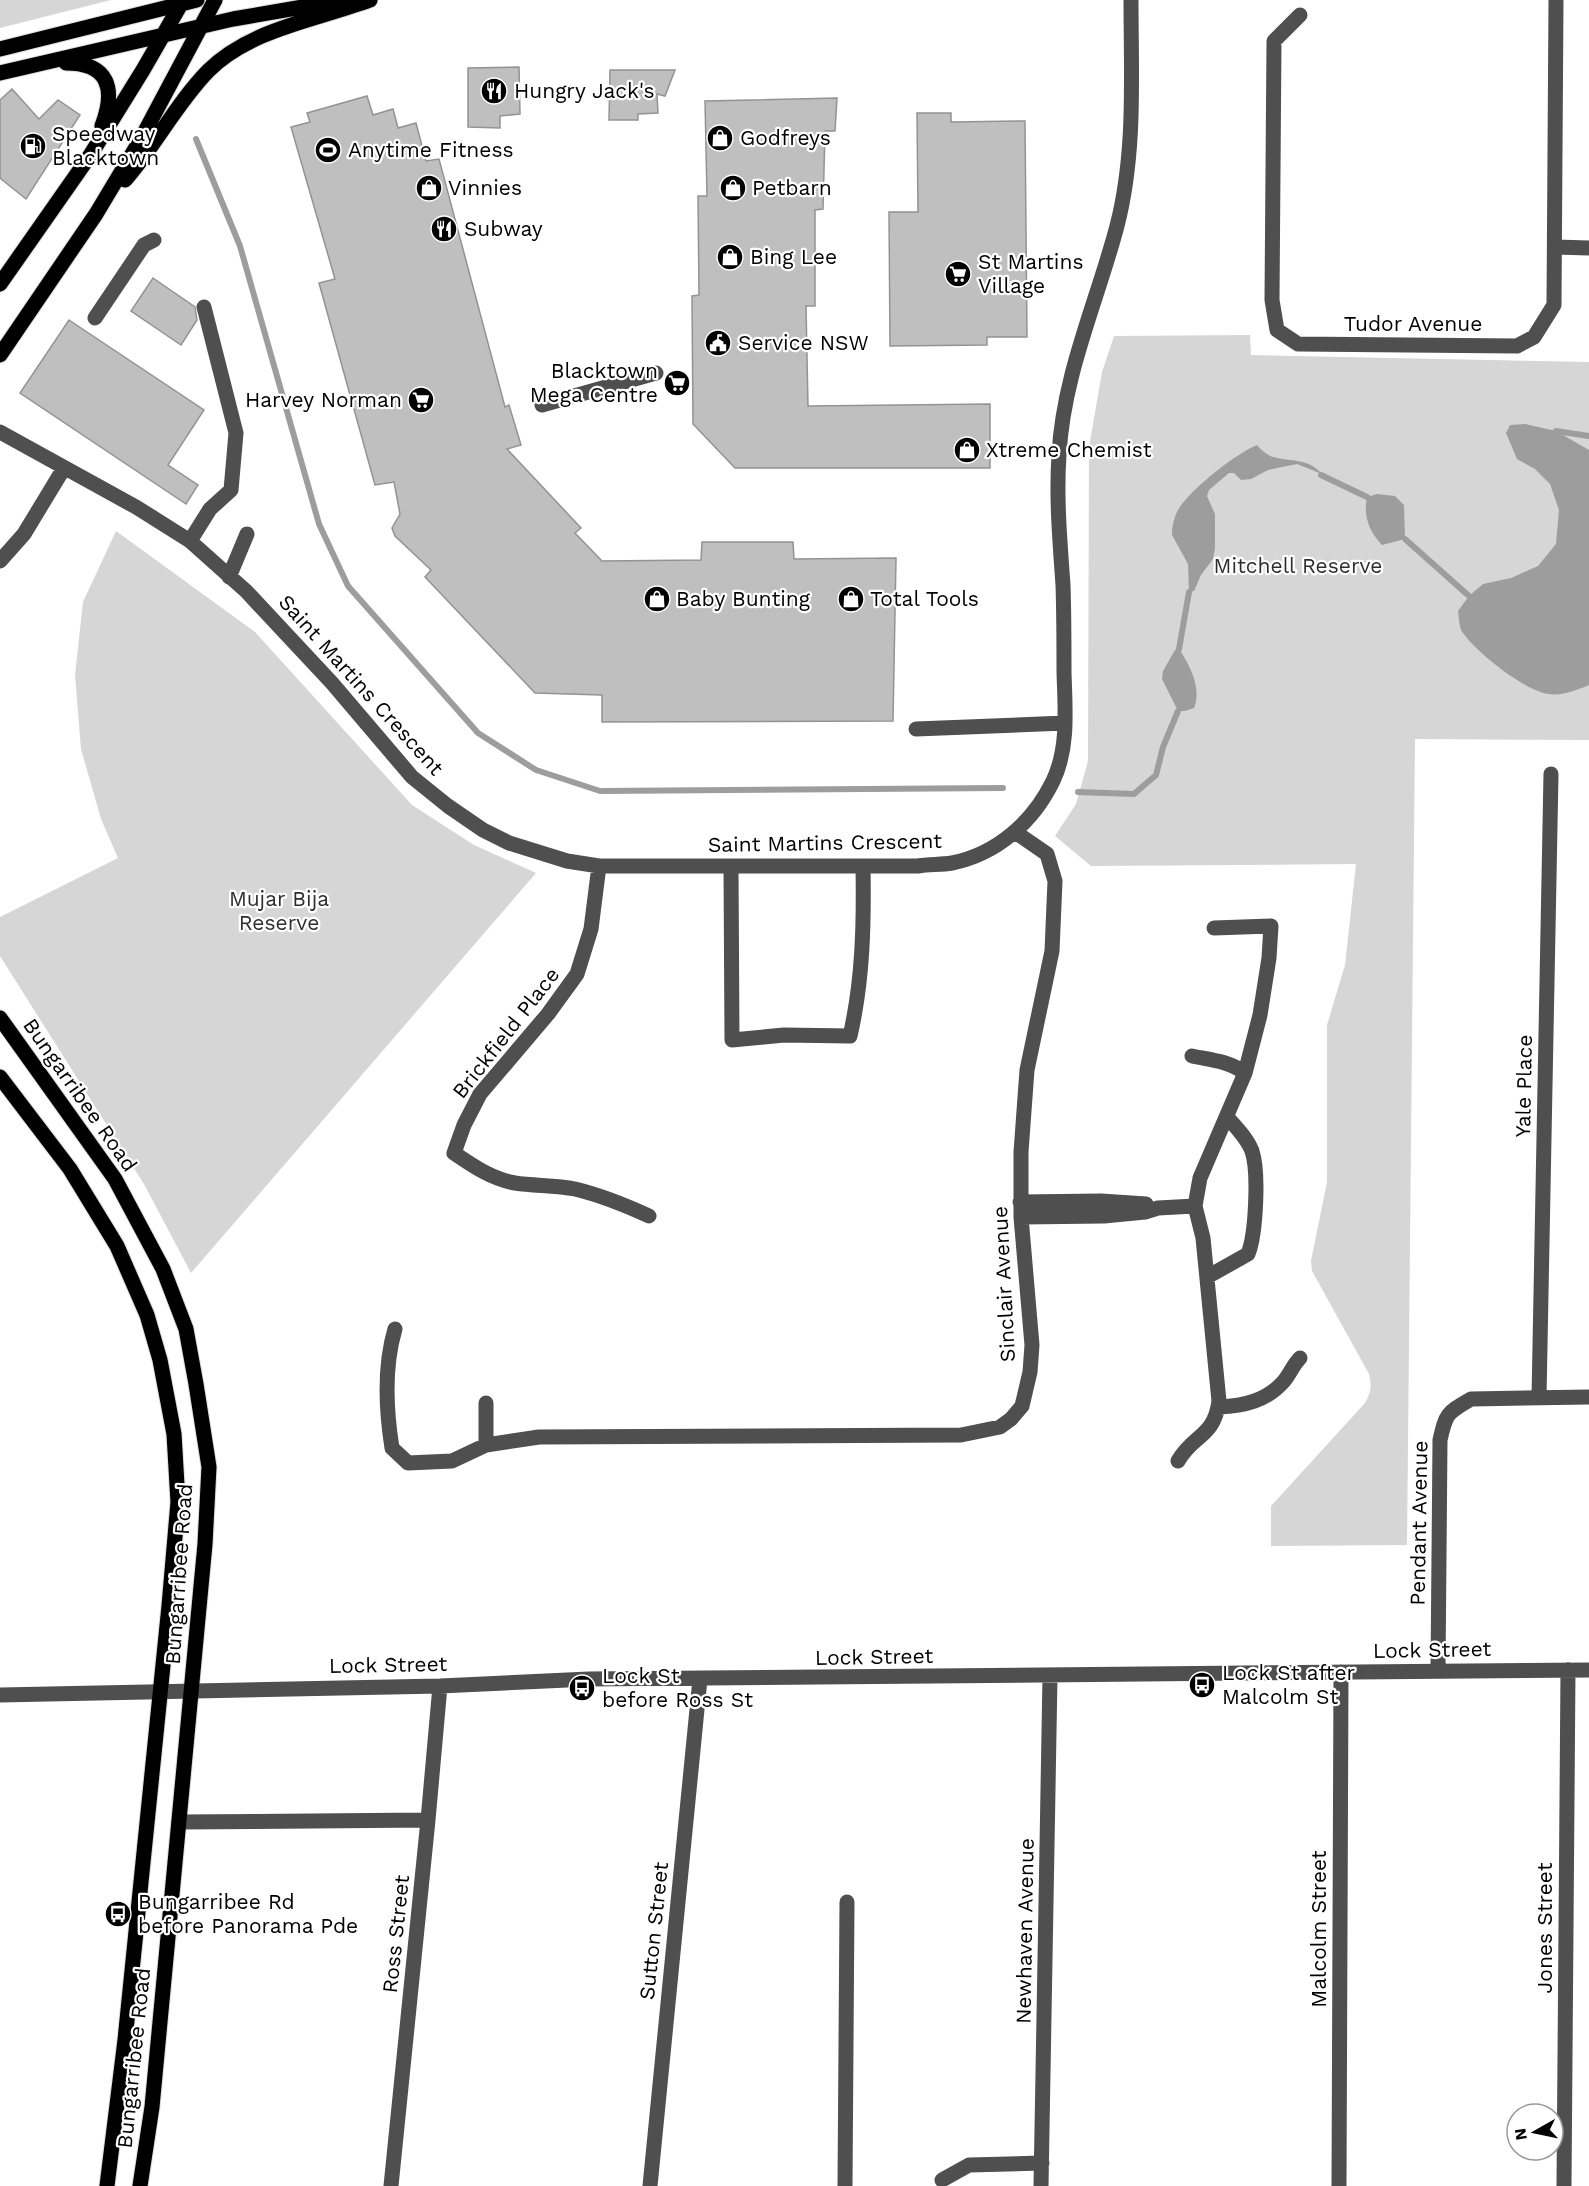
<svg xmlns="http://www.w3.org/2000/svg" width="1589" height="2186" viewBox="0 0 1589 2186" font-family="'Work Sans',sans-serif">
<rect width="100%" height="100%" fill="#fff"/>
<path fill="#d6d6d6" d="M 0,0 L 111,0 L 0,28 Z
M 1250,335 L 1251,355 L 1589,362 L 1589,740 L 1415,739 L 1407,1545 L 1271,1546 L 1271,1506 L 1365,1403 C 1371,1393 1372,1386 1369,1374 L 1312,1271 L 1311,1261 L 1327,1182 L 1327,1025 L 1345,965 L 1356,864 L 1091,866 L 1055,836 L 1076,804 L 1088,761 L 1089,447 L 1102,372 L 1114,336 Z
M 116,531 L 255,632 L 412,805 L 474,845 L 536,873 L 191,1273 L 144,1184 L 0,956 L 0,917 L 118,858 L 101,819 L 81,749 L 75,675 L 83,602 Z"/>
<path fill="#9d9d9d" d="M 1525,424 L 1556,431 L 1589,450 L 1589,685 C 1577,690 1563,696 1549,694 C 1525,691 1477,653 1463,633 C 1459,628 1459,618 1458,611 L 1469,596 L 1483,584 L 1511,578 L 1538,566 L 1556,544 L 1559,510 L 1550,484 L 1535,469 L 1517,459 L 1506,433 L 1510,425 Z
M 1257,445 C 1261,450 1267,455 1273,457 C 1291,462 1309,458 1322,474 L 1297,464 L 1268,470 L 1251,479 L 1241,480 L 1234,473 L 1229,473 L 1209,490 L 1207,496 L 1215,514 L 1215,548 L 1213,559 L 1201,575 L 1194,591 L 1189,592 L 1188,564 L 1172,535 C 1172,524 1175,513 1182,504 C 1198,484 1234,455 1257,445 Z
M 1377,494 L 1395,496 L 1404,505 L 1405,539 L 1382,545 C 1369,531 1363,516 1367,497 Z
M 1179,649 C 1190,666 1202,688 1194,708 L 1185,711 L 1178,711 L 1162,679 L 1163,671 L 1175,650 Z"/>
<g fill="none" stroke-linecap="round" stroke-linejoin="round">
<path stroke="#9d9d9d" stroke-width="6" d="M 196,139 L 240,246 L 319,524 L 348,586 L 478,733 L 536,770 L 600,791 L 1003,788
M 1556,431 L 1589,436
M 1321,475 L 1367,497
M 1405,539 L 1469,596
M 1179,649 L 1189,592
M 1078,792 L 1134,794 L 1156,775 L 1163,747 L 1178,711"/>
</g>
<path fill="#bfbfbf" stroke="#939393" stroke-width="1.5" d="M 519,67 L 520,114 L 500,116 L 500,128 L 468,127 L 468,68 Z
M 610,70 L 675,70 L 665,96 L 657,94 L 658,113 L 638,114 L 638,120 L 609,120 Z
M 12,89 L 39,119 L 58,100 L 80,115 L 26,199 L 0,178 L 0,100 Z
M 367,96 L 373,115 L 393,109 L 398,128 L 416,123 L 426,161 L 439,159 L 505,407 L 509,405 L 521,445 L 507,449 L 581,528 L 575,533 L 602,561 L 701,560 L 702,542 L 793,542 L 794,559 L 896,558 L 893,721 L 602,722 L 602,695 L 535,693 L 425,577 L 431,570 L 395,536 L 392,528 L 400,514 L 394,482 L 375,485 L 319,283 L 335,279 L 291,127 L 310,122 L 307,113 Z
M 837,98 L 835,131 L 825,131 L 823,209 L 815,210 L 815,306 L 806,306 L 808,406 L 990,404 L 990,468 L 735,468 L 693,424 L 692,296 L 699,295 L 698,196 L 707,196 L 705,101 Z
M 917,113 L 951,113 L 951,122 L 1025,121 L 1027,337 L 987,337 L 987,345 L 890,346 L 889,212 L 918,212 Z
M 153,278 L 195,307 L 197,320 L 181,345 L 131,311 Z
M 69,320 L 204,410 L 168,465 L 198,485 L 186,504 L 20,393 Z"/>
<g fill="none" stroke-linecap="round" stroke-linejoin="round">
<defs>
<path id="major" d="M 0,49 L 197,0
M 66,63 C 109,63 116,89 102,126
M 0,73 L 233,19 L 343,0
M 125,180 C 155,146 176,104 208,71 C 250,29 316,20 370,0
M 0,284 L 91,154 L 143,70 L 181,4
M 0,355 L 96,214 L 141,139 L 215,0
M 0,1018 L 115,1179 L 163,1269 L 186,1329 L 196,1384 L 209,1467 L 205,1544 L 152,2107 L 140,2186
M 0,1077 L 70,1169 L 117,1246 L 147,1315 L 160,1360 L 174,1434 L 178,1502 L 169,1606 L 125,2040 L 107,2186"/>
</defs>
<use href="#major" stroke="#dbdbdb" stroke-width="17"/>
<path stroke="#4f4f4f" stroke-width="15" d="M 1300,15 L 1274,41 L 1272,300 L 1277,330 L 1298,344 L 1517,346 L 1534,337 L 1554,305 L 1556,0
M 1555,247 L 1589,248
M 95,318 L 144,245 L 154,240
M 542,405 L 656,373
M 0,432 L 136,507 L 190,541 L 246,591 L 332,683 L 412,777 L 448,806 L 483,830 L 509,843 L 567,861 L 599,866 L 918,866 C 929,864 941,865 952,863 C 997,854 1033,822 1053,781 C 1069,748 1065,708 1064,672 C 1064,643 1064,614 1063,585 C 1060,542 1056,498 1059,455 C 1063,375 1097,302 1117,226 C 1136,153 1131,74 1131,0
M 190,541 L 210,509 L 231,490 L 236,433 L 204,307
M 0,561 L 24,534 L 64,468
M 229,577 L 247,534
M 916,729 L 1065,723
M 599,866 L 591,929 L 577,974 L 548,1014 L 480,1094 L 464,1125 L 454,1153 C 473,1166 492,1179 515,1183 C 535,1186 555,1185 575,1189 C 600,1195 625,1205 649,1216
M 731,866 L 732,1040 L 784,1035 L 850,1036 C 863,980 864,923 863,866
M 1192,1056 C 1211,1060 1229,1061 1245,1073
M 1020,1202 L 1101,1201 L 1146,1204
M 1021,1217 L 1104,1216 L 1145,1212 L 1158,1208 L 1195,1206
M 1207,1277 L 1248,1254 C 1256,1234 1259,1172 1252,1151 C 1247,1138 1236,1127 1227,1117
M 395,1329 C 384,1366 386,1410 392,1448 L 408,1463 L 452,1461 L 486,1445 L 539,1437 L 961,1435 L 1000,1427 L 1011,1419 L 1022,1406 L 1030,1372 L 1032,1345 L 1021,1217 L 1021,1152 L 1027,1070 L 1052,951 L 1055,881 L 1047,854 L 1015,832
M 1539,1398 L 1551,774
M 486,1403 L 486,1445
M 1219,1407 C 1243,1406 1267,1401 1284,1381 C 1290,1374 1293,1365 1300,1358
M 1178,1461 C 1193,1434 1214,1438 1219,1401 L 1203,1238 L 1195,1206 L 1200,1178 L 1245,1073 L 1260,1015 L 1269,958 L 1271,926 L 1214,928
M 1438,1671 L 1440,1440 C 1446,1413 1447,1413 1471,1399 L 1589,1397
M 0,1695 L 440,1686 L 589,1679 L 1589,1670
M 179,1822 L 428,1820
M 942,2180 L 969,2165 L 1042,2163
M 391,2186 L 428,1820 L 440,1686
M 650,2186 L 700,1679
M 845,2186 L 847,1902
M 1041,2186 L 1050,1676
M 1339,2186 L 1341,1672
M 1564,2186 L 1568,1670"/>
<use href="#major" stroke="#000" stroke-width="15"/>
</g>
<defs>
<symbol id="restaurant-disc" viewBox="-11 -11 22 22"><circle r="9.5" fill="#000" stroke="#fff"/><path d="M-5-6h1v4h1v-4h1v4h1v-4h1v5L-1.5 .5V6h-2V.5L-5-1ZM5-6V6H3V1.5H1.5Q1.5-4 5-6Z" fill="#fff"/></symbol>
<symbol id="shop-disc" viewBox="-11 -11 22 22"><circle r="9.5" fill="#000" stroke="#fff"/><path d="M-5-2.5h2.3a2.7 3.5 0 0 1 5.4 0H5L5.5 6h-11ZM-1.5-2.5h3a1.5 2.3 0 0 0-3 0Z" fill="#fff"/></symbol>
<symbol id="fuel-disc" viewBox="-11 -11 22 22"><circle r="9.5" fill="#000" stroke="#fff"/><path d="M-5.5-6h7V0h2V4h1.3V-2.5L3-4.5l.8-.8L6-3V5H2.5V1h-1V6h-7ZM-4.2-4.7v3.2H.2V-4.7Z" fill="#fff"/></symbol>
<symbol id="stadium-disc" viewBox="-11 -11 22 22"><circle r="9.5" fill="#000" stroke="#fff"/><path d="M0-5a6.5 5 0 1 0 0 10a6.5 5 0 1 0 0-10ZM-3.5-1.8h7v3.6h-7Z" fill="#fff"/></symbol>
<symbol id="supermarket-disc" viewBox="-11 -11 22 22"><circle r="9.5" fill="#000" stroke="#fff"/><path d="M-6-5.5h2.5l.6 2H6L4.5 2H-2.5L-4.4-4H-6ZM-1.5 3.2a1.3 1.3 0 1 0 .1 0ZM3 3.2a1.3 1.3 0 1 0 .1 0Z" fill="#fff"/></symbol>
<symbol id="civic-disc" viewBox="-11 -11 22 22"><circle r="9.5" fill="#000" stroke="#fff"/><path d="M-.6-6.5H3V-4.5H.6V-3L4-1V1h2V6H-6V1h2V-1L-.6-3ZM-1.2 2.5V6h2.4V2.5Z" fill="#fff"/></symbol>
<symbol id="bus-disc" viewBox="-11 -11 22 22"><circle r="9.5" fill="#000" stroke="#fff"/><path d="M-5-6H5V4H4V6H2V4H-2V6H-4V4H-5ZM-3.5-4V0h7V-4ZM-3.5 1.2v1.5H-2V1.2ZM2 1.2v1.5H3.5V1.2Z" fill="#fff"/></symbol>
</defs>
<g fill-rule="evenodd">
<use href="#restaurant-disc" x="479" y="76" width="30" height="30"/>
<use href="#shop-disc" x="705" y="123" width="30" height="30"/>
<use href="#fuel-disc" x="18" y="131" width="30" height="30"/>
<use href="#stadium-disc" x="313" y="135" width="30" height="30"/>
<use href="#shop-disc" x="414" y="173" width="30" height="30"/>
<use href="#shop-disc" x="718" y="173" width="30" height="30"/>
<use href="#restaurant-disc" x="429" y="214" width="30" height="30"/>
<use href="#shop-disc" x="715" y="242" width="30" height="30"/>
<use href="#supermarket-disc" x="943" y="259" width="30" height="30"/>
<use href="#civic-disc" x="703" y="328" width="30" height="30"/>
<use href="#supermarket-disc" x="662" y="368" width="30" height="30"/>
<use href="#supermarket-disc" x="406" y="385" width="30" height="30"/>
<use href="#shop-disc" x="952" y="435" width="30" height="30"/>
<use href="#shop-disc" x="642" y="584" width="30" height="30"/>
<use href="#shop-disc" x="836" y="584" width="30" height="30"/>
<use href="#bus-disc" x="1187" y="1670" width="30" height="30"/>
<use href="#bus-disc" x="567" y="1673" width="30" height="30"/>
<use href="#bus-disc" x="103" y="1899" width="30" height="30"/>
</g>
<g text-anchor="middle" stroke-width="4.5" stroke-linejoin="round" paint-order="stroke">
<g font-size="21" fill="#000" stroke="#fff" text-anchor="start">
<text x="514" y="98">Hungry Jack's</text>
<text x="52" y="141">Speedway<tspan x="52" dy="24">Blacktown</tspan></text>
<text x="740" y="145">Godfreys</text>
<text x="348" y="157">Anytime Fitness</text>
<text x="448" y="195">Vinnies</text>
<text x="752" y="195">Petbarn</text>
<text x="464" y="236">Subway</text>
<text x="750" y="264">Bing Lee</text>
<text x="978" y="269">St Martins<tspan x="978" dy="24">Village</tspan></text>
<text x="738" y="350">Service NSW</text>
<text x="658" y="378" text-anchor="end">Blacktown<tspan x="658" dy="24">Mega Centre</tspan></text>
<text x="402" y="407" text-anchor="end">Harvey Norman</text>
<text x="986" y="457">Xtreme Chemist</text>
<text x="676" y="606">Baby Bunting</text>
<text x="870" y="606">Total Tools</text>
<text x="1222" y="1680">Lock St after<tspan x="1222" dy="24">Malcolm St</tspan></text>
<text x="602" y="1683">Lock St<tspan x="602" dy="24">before Ross St</tspan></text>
<text x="138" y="1909">Bungarribee Rd<tspan x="138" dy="24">before Panorama Pde</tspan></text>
</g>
<g font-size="21" fill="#000" stroke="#fff">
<text x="1413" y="331">Tudor Avenue</text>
<text transform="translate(361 685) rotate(48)" y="7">Saint Martins Crescent</text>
<text transform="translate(825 843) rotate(-1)" y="7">Saint Martins Crescent</text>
<text transform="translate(506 1033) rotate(-52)" y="7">Brickfield Place</text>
<text transform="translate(1524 1086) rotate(-89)" y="7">Yale Place</text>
<text transform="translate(80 1095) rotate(55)" y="7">Bungarribee Road</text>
<text transform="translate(1004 1284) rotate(-93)" y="7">Sinclair Avenue</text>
<text transform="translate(1419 1523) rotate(-89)" y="7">Pendant Avenue</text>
<text transform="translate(179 1574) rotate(-86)" y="7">Bungarribee Road</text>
<text transform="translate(1432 1650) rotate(-1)" y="7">Lock Street</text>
<text transform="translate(874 1657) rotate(-1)" y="7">Lock Street</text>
<text transform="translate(388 1665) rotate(-1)" y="7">Lock Street</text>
<text transform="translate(1545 1928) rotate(-90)" y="7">Jones Street</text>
<text transform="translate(1319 1929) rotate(-90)" y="7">Malcolm Street</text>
<text transform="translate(654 1931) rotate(-84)" y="7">Sutton Street</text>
<text transform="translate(1025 1931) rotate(-89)" y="7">Newhaven Avenue</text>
<text transform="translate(396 1934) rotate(-84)" y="7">Ross Street</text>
<text transform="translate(134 2058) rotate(-84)" y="7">Bungarribee Road</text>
</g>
<g font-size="21" fill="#2d2d2d" stroke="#fff">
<text x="1298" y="573">Mitchell Reserve</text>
<text x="279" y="906">Mujar Bija<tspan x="279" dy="24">Reserve</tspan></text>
</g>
</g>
<g transform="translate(1535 2132) rotate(261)"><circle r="28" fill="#ffffff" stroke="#999999" stroke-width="1.5"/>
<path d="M0-4.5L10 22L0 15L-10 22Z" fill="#000000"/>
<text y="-9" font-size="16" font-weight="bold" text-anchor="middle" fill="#000000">N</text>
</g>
</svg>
